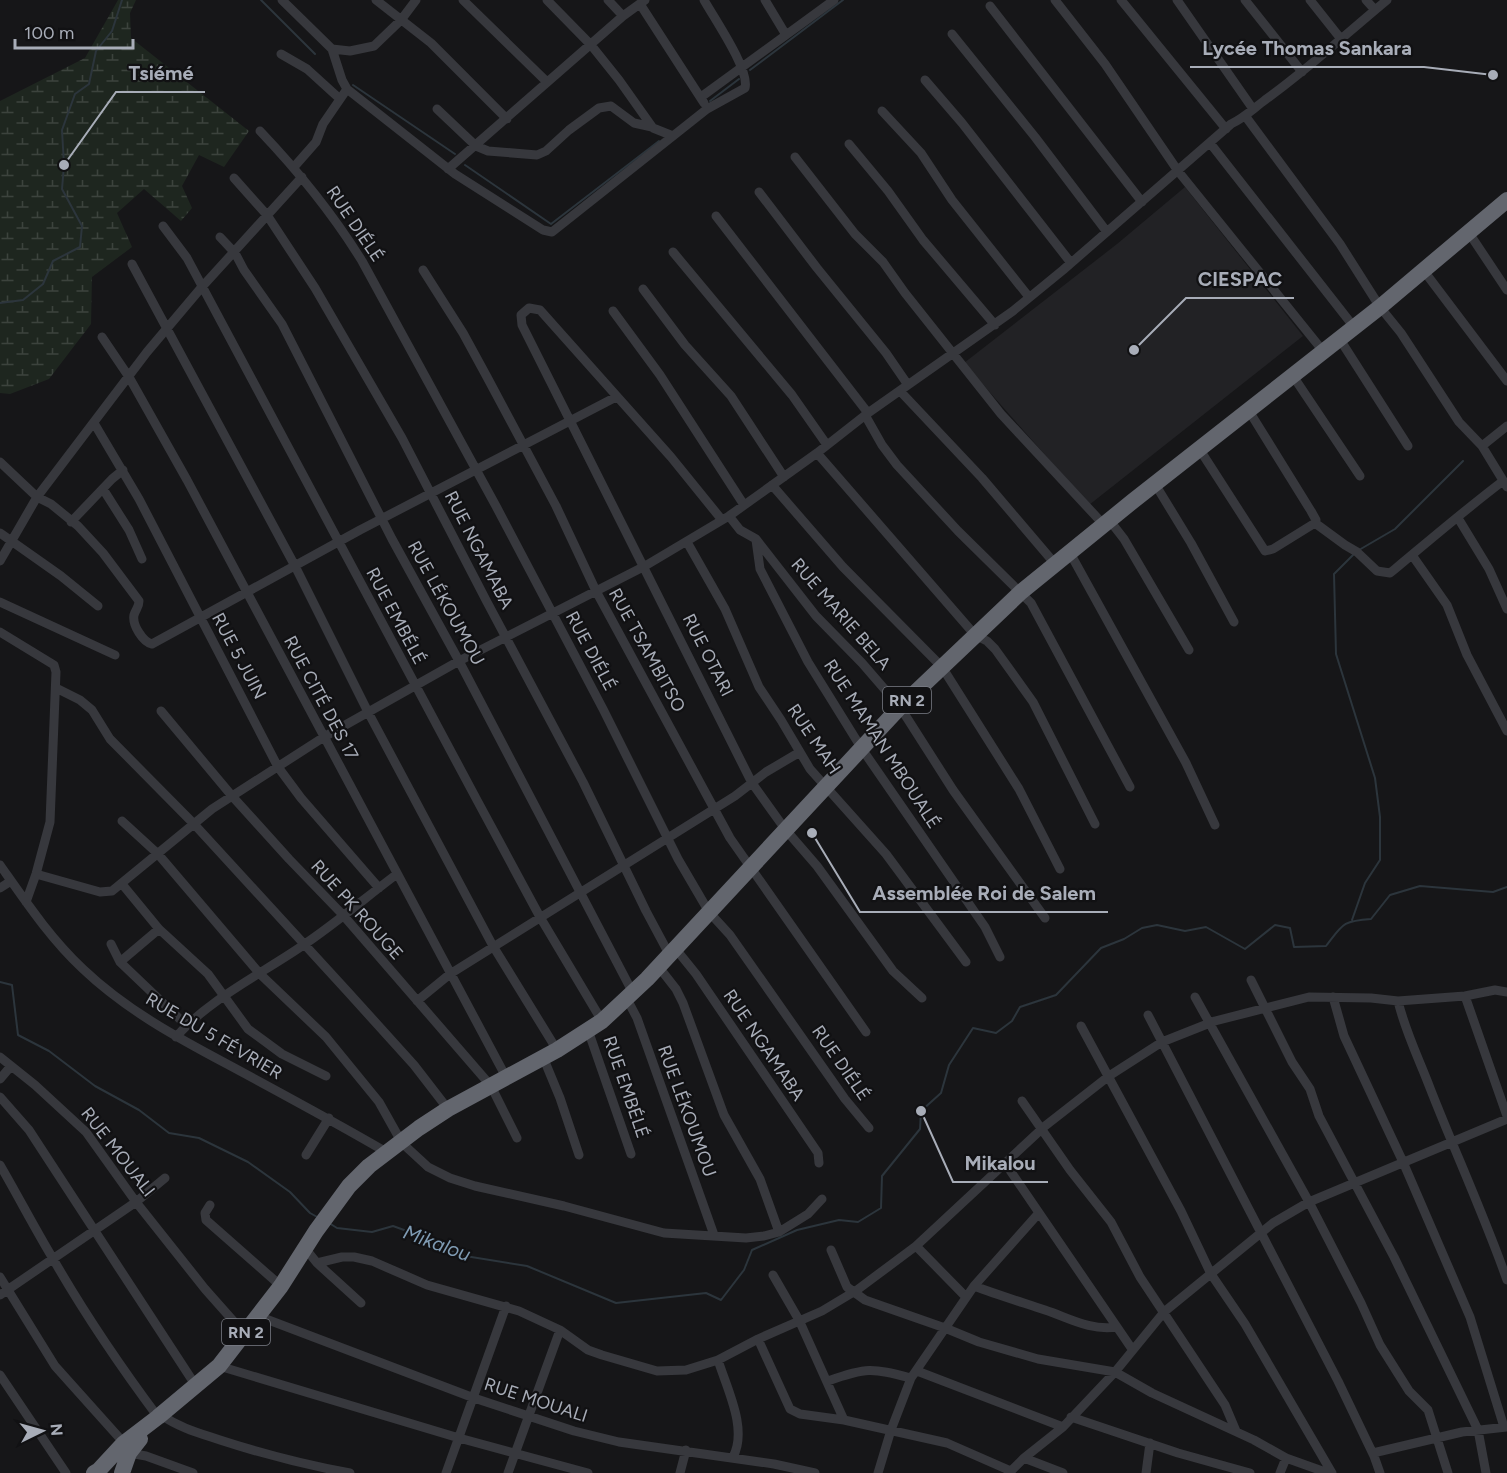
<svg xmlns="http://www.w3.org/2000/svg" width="1507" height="1473" viewBox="0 0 1507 1473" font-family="Figtree,sans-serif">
<defs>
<pattern id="wetland-marsh" width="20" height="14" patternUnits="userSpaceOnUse" patternTransform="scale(1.5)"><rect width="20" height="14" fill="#1e261f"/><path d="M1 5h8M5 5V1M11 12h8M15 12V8" fill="none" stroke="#3c433d"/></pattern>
</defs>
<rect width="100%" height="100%" fill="#161618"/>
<path fill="#222225" d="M 1185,187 L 1303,336 L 1089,505 L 964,363 L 1117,244 Z"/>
<path fill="url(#wetland-marsh)" d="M 118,0 L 136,0 L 130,13 L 131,38 L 249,131 L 224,167 L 199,155 L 182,186 L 192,208 L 181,221 L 144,189 L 117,213 L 132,247 L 92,277 L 91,324 L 49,379 L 10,394 L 0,393 L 0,101 L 85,58 Z"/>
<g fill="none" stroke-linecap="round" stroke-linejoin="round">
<path stroke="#2c353c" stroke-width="2" d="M 261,0 L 315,54
M 750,70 L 843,0
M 353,85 L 455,154
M 710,101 L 739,79
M 465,165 L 551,224 L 659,141
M 0,303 L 23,300 L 43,284 L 53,261 L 80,247 L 82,226 L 62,189 L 64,165 L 62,130 L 75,94 L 89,84 L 96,51 L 112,31 L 122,0
M 1359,550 L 1395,529 L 1463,461
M 1352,920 L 1365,883 L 1380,860 L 1380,817 L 1375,778 L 1336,654 L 1334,574 L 1354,554
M 0,982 L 12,985 L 18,1035 L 49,1051 L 95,1086 L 139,1110 L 169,1133 L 199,1138 L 248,1162 L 290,1192 L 310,1213 L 319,1218
M 329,1223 L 337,1228 L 372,1232 L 393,1226 L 426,1238 L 459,1255 L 527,1266 L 616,1303 L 706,1293 L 721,1300 L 744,1270 L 752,1250 L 797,1230 L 839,1220 L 858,1222 L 881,1208 L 882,1176 L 920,1129 L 921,1111 L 941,1093 L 949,1065 L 973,1028 L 996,1033 L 1012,1021 L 1020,1007 L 1056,995 L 1101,948 L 1124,939 L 1142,928 L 1157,925 L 1185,931 L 1206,927 L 1245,949 L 1275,925 L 1290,928 L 1294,947 L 1326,946 C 1343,924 1342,921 1371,919 L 1390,895 L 1420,886 L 1493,892 L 1507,887"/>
<path stroke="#37383d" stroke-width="9" d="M 282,0 L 332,49 L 350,51 L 374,46 L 401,20 L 416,0
M 376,0 L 431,43 L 507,119
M 463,0 L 547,82
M 547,0 L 591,45 L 619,80 L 653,128 L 673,136
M 608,0 L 623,16
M 765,0 L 786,35
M 1055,0 L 1105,64 L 1178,171 L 1323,351
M 1121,0 L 1226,129
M 1177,0 L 1253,109
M 1245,0 L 1302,72
M 1310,0 L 1341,39
M 1366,0 L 1375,10
M 640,4 L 704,103
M 990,6 L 1142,202
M 952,34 L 1035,137 L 1107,232
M 332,49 L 342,80 L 347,89 L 455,174 L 543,230 L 552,232 L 707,109 L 745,88 C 750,70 714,18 704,0
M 281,54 L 307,69 L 340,99
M 925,80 L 962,123 L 1071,263
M 701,97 L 834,0
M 437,109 L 476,146 L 488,151 L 537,155 L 546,151 L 569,130 L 599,108 L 611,106 L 634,123 L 652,127
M 882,111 L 921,153 L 952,200 L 1029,297
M 1246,117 L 1340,244 L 1380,307 L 1401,333 L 1459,422 L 1482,446 L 1507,487
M 260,131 C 298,171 333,214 362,261 L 497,508 L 603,709 L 678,859 L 709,912 L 730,935 L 845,1099 L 869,1128
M 1210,143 L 1354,327
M 849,144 L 888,191 L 923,240 L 995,325
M 795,157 L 855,234 L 883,262 L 905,293 L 1001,414 L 1104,525
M 294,167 L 316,142 L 323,124 L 347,89
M 448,169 L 623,16 L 645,0
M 234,178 L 267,215 L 315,288 L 402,438 L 487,602 L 583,782 L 646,911 L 669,954
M 759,192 L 817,268 L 886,353 L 908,385
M 716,216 L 868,413
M 163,226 L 187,258 L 478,802 L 540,917 L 602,1021
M 1469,233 L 1507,290
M 220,237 L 235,253 L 244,270 L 282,324 L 392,539 L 459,661 L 633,993
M 673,252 L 792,395 L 827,445
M 132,264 L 295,566 L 368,712 L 493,946 L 557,1050
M 423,270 L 463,333 L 487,377 L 556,506 L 596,591 L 730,838 L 866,1032
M 1424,271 L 1507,381
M 643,289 L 685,345 L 731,396 L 784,477
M 613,311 L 660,375 L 744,505
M 102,337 L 129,377 L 187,480 L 506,1077
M 1339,338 L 1408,446
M 1293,376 L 1360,476
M 900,391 L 982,478 L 1056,565
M 1249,411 L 1311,511 L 1316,520 L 1315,523 L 1345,545 L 1357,552 L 1377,571 L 1390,573 L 1395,569 C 1431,539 1466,509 1503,481
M 865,415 L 882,445 L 897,465 L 958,531 L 1031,603 L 1130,787
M 94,423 L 139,499 L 278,767 L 301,798 L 379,888
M 1482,446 L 1507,426
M 1200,450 L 1265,551 L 1273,549 L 1315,523
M 817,453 L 975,635 L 987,641 L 995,649 L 1033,702 L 1095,824
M 0,462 L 37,497 L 51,504 L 78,526 L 103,553 L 139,601 C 139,607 136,609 134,615 C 132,625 143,642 152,644 L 360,530 L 616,397
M 1155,484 L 1191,543 L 1234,622
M 772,485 L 843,567 L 942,667 L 1019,789 L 1060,869
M 103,489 L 129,530 L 142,559
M 729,516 L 740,530 L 756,539 L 816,616 L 862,663 L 900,707 L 953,790 L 1045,918
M 1458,518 L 1489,569 L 1507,609
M 722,520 L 671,457 L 540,310 L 529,308 L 521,315 L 522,325 L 752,783 L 785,829 L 817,866 L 893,971 L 922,998
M 1110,521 L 1124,539 L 1189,650
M 71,522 L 112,479 L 123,470
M 0,533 L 61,576 L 98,606
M 756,540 L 760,569 L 808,662 L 862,749 L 985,927 L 1000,957
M 687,542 L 725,609 L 759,687 L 781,720 L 810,769 L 886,854 L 966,962
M 1070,553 L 1186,763 L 1215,825
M 1412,555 L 1447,605 L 1467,655 L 1507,731
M 0,561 L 37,497 L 147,352 L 201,288 L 302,177
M 0,602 L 115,655
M 0,632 L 54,665 L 56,672 L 50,822 L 36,874 L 26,902
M 56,688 L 80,700 L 92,710 L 110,739 L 194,824 L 348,992 L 414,1065 L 448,1109
M 161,711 L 232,796 L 289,859 L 343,915 L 491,1086 L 517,1138
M 122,821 L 158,854 L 260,974 L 326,1037 L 379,1102 L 402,1143 L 428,1167 L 450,1178 L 475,1186 L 564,1206 L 664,1233 L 746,1238 L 764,1236 L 779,1232 L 808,1214 L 822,1199
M 0,865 C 26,902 50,938 83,969 C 125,1009 176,1037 227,1064 C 281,1093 335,1122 388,1153
M 36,874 L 100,892 L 112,891 L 212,809 L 324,737 L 459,661 L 645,566 L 729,516 L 817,453 L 868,413 L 1013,311 L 1063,270 L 1231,124 C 1244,118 1253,109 1265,100 C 1307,70 1346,34 1387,0
M 122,884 L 159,929 L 208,974 L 248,1029 L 282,1054 L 326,1076
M 0,888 L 11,881
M 111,944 L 120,962 L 186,1025
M 675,948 L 696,974 L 818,1153 L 819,1163
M 120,962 L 159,929
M 658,966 L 676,989 L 683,1003 L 724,1115 L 760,1179 L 779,1232
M 1251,980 L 1292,1062 L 1310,1089 L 1319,1116 L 1394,1257 L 1478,1430 L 1486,1473
M 1465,996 L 1507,1116
M 1195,997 L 1309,1202 L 1361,1303 L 1380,1345 L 1409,1391 L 1428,1410 L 1448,1473
M 1333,997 L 1344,1036 L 1403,1162 L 1470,1317 L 1504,1427
M 627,999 L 637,1018 L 714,1235
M 417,1001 L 450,974 L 735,796 L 766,772 L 800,752
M 1398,1001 C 1405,1031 1419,1059 1430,1088 C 1455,1152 1484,1215 1507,1280
M 1148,1015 L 1338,1381 L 1374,1456 L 1380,1473
M 1081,1026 L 1181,1211 L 1211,1274 L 1245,1324 L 1332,1473
M 588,1030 L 631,1154
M 176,1037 C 208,1000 261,974 302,946 C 335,924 365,898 397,874
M 0,1057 L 35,1085 L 86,1132 L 136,1202 L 205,1289 L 244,1333
M 543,1057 L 560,1098 L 579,1155
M 0,1079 L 11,1066
M 0,1097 L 29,1130 L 196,1386
M 1022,1101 L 1070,1170 L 1111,1222 L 1140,1277 L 1225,1405 L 1236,1431
M 306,1155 L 329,1118
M 1005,1163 L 1132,1349
M 0,1165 C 18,1196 34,1227 52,1257 C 84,1313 120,1366 158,1417
M 210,1205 L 205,1213 L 206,1220 L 281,1286
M 916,1246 L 966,1297
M 305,1248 L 317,1263 L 361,1303
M 831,1250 L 847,1287 L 865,1300 L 945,1328 L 979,1342 L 1038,1359 L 1115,1372 L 1152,1393 L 1254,1440 L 1286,1458 L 1328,1473
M 317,1263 L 342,1257 L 354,1257 L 372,1261 L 427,1285 L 519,1311 L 560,1330 L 588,1350 L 602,1355 L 657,1371 L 686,1370 L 718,1360 L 758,1339 L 822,1311 L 857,1290 L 916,1246 L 1045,1126 L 1109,1076 L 1162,1042 L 1215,1021 L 1309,997 L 1371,998 L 1398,1001 L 1465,996 L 1495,990 L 1507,992
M 773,1275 L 799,1320 L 844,1420 L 947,1443 L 1011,1471
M 0,1277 L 55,1366 L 124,1443 L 129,1453 L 146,1456 L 193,1473
M 974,1286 C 998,1295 1021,1302 1045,1310 C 1069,1318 1090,1331 1117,1327
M 0,1295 L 136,1202 L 165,1178
M 258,1316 L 474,1398 L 574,1431 L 619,1442 L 774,1464 L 815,1473
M 758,1339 L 790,1409 L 800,1414 L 844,1420
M 718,1360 C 727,1389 748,1429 733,1457
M 219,1366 L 459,1438 L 588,1473
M 917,1371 L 1063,1427
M 0,1375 L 66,1473
M 828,1381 C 867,1367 871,1368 911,1378
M 161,1415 C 180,1428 199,1433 220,1440 C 263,1454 306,1465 350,1473
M 1071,1417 L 1178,1453 L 1250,1473
M 1373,1453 L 1462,1432 L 1507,1427
M 1024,1458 L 1063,1473
M 446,1473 L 506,1306
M 508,1473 L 560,1330
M 680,1473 L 686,1450
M 878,1473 L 891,1430 L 911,1378 L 974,1286 L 1038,1214
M 1009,1473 L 1024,1458 L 1063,1427 L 1115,1372 L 1164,1312 L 1273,1223 L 1309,1202 L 1507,1119
M 1146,1473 L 1150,1443
M 1280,1473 L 1286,1458"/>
<path stroke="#63666e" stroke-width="16" d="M 94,1473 L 99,1470 L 124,1443 L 158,1417 L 219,1366 L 281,1286 L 316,1231 L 349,1186 L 369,1166 L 419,1128 L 448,1109 L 557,1050 L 602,1021 L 647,979 L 900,707 L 1021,592 L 1133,501 L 1380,307 L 1507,200
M 122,1473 L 129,1453 L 140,1439"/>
</g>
<g text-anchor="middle" stroke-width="4.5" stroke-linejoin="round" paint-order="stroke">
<g fill="#111113" stroke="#7b7e86" stroke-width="1.5">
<rect x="883" y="687" width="48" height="26" rx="4.5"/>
<rect x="222" y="1319" width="48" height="26" rx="4.5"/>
</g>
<g font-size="16" font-weight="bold" fill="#a8adb8">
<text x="907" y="706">RN 2</text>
<text x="246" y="1338">RN 2</text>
</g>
<g font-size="18" fill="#a8adb8" stroke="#111113">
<text transform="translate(355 224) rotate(56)" y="6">RUE DIÉLÉ</text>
<text transform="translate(479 550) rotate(63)" y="6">RUE NGAMABA</text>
<text transform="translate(446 603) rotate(61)" y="6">RUE LÉKOUMOU</text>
<text transform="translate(841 614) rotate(49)" y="6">RUE MARIE BELA</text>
<text transform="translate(396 616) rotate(62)" y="6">RUE EMBÉLÉ</text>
<text transform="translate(647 650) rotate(61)" y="6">RUE TSAMBITSO</text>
<text transform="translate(591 651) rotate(62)" y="6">RUE DIÉLÉ</text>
<text transform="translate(708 655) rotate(63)" y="6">RUE OTARI</text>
<text transform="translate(239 656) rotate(62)" y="6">RUE 5 JUIN</text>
<text transform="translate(321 698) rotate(62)" y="6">RUE CITÉ DES 17</text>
<text transform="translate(814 739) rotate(56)" y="6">RUE MAH</text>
<text transform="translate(882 744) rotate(57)" y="6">RUE MAMAN MBOUALÉ</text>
<text transform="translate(357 910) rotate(48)" y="6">RUE PK ROUGE</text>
<text transform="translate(214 1036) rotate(30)" y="6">RUE DU 5 FÉVRIER</text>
<text transform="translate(764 1045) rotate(56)" y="6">RUE NGAMABA</text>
<text transform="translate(841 1063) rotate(55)" y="6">RUE DIÉLÉ</text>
<text transform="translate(626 1087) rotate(71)" y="6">RUE EMBÉLÉ</text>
<text transform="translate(687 1111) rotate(70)" y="6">RUE LÉKOUMOU</text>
<text transform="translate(118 1152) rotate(52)" y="6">RUE MOUALI</text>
<text transform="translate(536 1400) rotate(18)" y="6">RUE MOUALI</text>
</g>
<g font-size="20" font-style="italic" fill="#7f9bb3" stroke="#111113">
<text transform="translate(437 1243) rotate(20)" y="7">Mikalou</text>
</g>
</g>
<path fill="none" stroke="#a8adb8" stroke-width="2" d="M1493 75L1424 67H1190M64 165L116 92H205M1134 350L1186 298H1294M812 833L860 912H1108M921 1111L953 1182H1048"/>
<g fill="#a8adb8" stroke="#111113" stroke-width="2">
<circle cx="1493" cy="75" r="6"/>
<circle cx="64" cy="165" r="6"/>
<circle cx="1134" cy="350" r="6"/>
<circle cx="812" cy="833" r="6"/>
<circle cx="921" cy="1111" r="6"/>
</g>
<g font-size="20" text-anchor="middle" font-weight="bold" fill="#a8adb8" stroke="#111113" stroke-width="4.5" stroke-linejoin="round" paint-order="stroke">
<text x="1307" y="55">Lycée Thomas Sankara</text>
<text x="161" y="80">Tsiémé</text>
<text x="1240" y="286">CIESPAC</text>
<text x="984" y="900">Assemblée Roi de Salem</text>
<text x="1000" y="1170">Mikalou</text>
</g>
<g transform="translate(42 1431) rotate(85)" stroke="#111113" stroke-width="4.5" paint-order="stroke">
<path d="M0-4.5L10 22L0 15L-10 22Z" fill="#a8adb8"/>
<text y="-9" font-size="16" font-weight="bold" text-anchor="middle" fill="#a8adb8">N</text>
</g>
<path d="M15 39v9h118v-9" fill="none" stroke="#a8adb8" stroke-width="3"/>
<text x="24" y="39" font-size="18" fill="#a8adb8" stroke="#111113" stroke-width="4.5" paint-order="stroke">100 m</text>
</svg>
